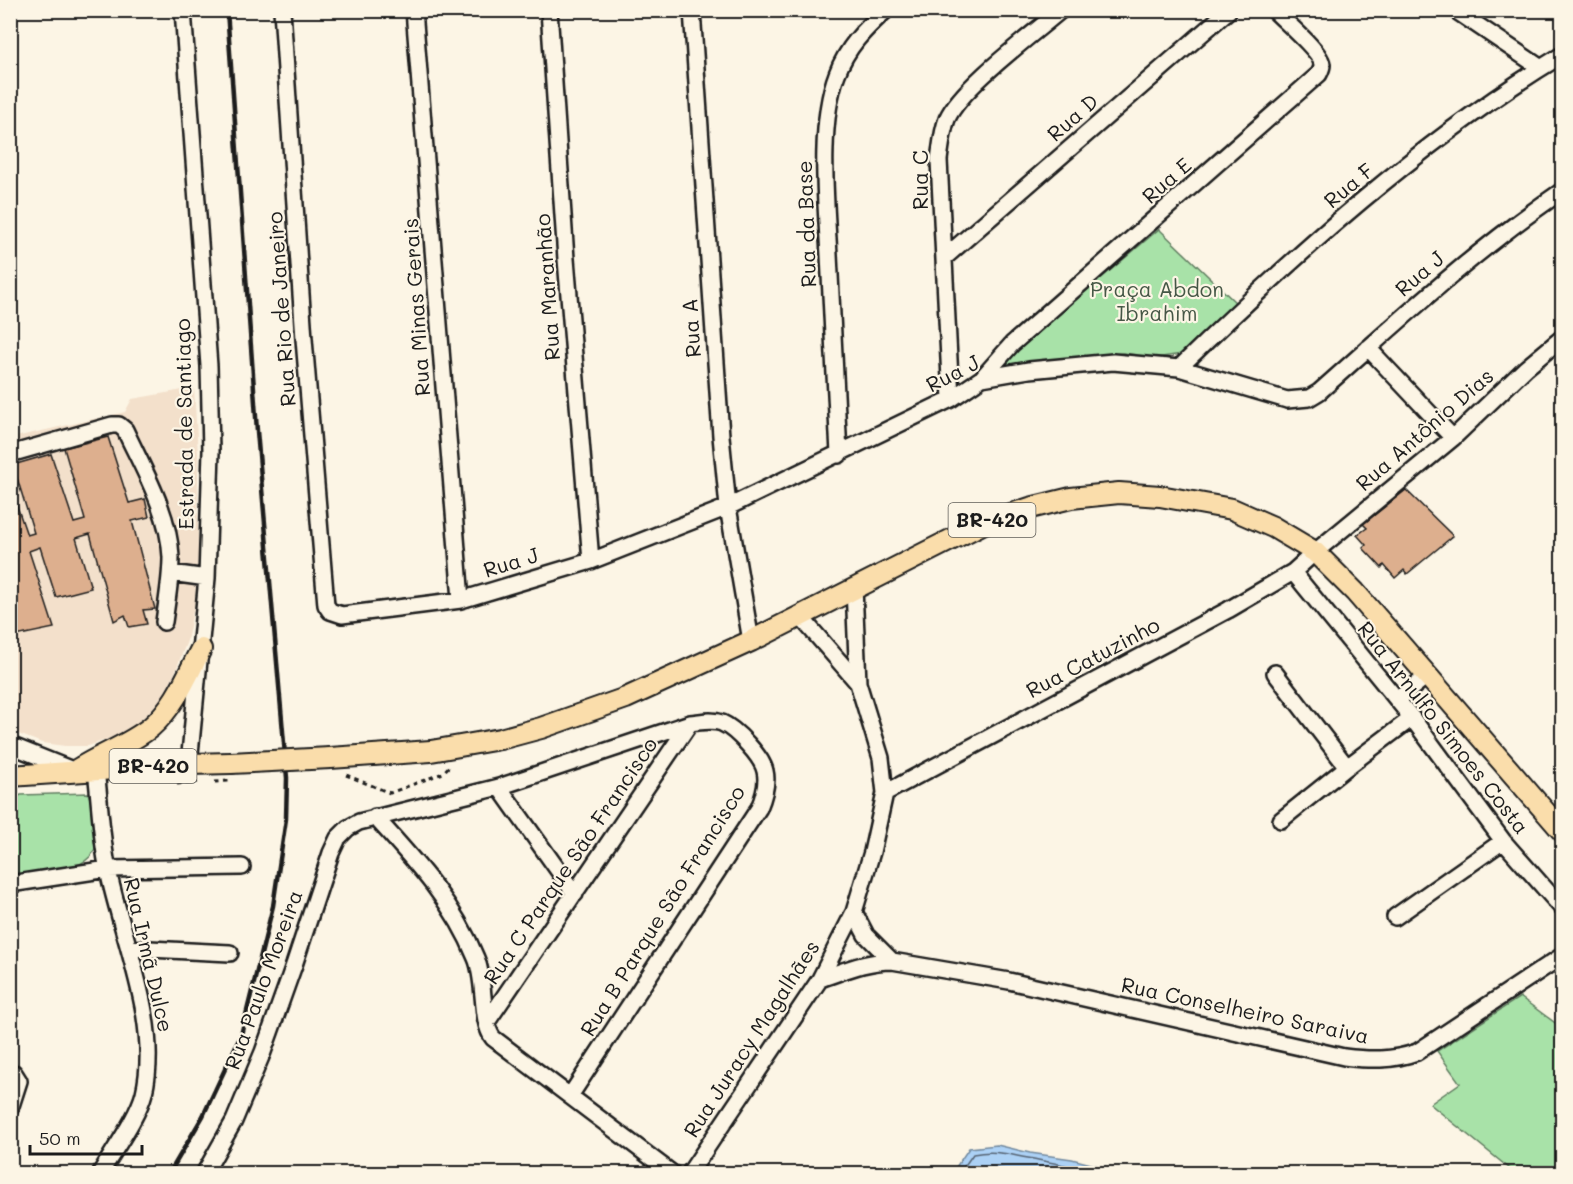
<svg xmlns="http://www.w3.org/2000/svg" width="1573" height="1184" viewBox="0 0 1573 1184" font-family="Mali,sans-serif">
<rect width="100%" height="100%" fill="#fcf5e5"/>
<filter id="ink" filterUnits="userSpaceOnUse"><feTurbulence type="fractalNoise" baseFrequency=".0167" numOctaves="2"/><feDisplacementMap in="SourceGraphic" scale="12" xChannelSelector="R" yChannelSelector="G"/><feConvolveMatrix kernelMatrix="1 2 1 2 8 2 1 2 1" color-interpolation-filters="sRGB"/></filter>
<g filter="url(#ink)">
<path fill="#f3e0cb" d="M 194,388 L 198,454 L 198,557 L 195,601 L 187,641 L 174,675 L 159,702 L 135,726 L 111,738 L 88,746 L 65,746 L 42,743 L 11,731 L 11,438 L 125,412 L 132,399 Z"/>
<path fill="#a8e2a8" stroke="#627f62" stroke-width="1.5" d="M 1159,229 L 1237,304 L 1182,354 L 1155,358 L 1123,353 L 1112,354 L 1010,370 L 1003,366 L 1004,361 Z
M 88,793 C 119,873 72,867 11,880 L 11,800 L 21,795 Z
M 1520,997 L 1562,1028 L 1562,1173 L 1515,1173 L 1430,1104 L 1460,1083 L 1437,1051 Z"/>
<path fill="#acd1f5" stroke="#72899e" stroke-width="1.5" d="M 997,1145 L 1030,1153 L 1072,1159 L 1125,1173 L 1023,1173 L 991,1167 L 985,1173 L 952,1173 L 969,1148 Z"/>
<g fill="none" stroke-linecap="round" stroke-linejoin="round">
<path stroke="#566473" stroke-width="1.5" d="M 959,1174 L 973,1154 C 995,1150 1006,1154 1028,1158 C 1053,1163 1077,1167 1102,1174"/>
</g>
<path fill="#ddaf8e" stroke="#1c1c1c" stroke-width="1.5" d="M 108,437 L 129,503 L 145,499 L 149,517 L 132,521 L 155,609 L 143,610 L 147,624 L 129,627 L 125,615 L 114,621 L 90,534 L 76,538 L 91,588 L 56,597 L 40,547 L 29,551 L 54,628 L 16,636 L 10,619 L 10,486 L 27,535 L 34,533 L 13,465 L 51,454 L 74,523 L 85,520 L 64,448 Z
M 1406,490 L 1453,536 L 1407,574 L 1404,570 L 1395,578 L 1384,565 L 1382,568 L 1363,548 L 1366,545 L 1357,535 L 1367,528 L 1363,524 Z"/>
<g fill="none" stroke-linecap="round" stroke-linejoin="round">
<defs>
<path id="minor" d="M 183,10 L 209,366 L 211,451 L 207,578 L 189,764
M 282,10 L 304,339 L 326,605 L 330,611 L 342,615 L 461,600 L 591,561 L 728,507 L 951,399 L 982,378 L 1029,370 L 1113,362 L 1179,368 L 1287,400 L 1309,398 L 1319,392 C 1398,322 1475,250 1562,191
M 414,10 L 461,600
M 549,10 L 566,259 L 591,561
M 692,10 L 721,436 L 728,507 L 751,641
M 1455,10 L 1541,68
M 944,258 L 1229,10
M 1368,348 L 1453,438
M 1179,368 C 1295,255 1423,139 1562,55
M 982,378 L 1012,344 L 1319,74 C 1320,72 1322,68 1322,65 C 1322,52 1284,21 1274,10
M 951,399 L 939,160 C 941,147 942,132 947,119 C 961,87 1032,35 1061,10
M 10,454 L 112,425 L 119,425 L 125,430 C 143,469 169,512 171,557 C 171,579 167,600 164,622
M 839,455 C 836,388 832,321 829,255 C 826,203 818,123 837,74 C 847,47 865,29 886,10
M 1293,572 L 1412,718 L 1503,841 L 1562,908
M 171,573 L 207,578
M 799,615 L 858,683
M 1275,673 L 1347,767 L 1412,718
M 1397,700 L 1428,675
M 10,745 L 75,771
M 96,770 C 100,803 101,838 108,870 C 122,939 161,1023 144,1093 C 138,1117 113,1151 100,1174
M 499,787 L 575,894
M 885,793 L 1228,610 L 1293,572 L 1315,552 L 1453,438 L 1526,368 L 1562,338
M 375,817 C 414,860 454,903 476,958 C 486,981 480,1021 493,1038 L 673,1174
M 1281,820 L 1347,767
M 10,884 L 108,869 L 242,867
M 854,912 L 866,935 L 892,961
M 1395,917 L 1503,841
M 129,948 L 230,953
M 820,979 C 844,971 866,961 892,961 L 1009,981 L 1344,1057 C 1369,1060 1392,1061 1417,1052 L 1562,956
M 487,1022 L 690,723
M 10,1072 L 14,1073 L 19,1081 L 10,1109
M 204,1174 L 234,1121 L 263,1052 L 294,965 L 331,853 L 338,838 L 348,828 L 359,822 L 499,787 L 690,723 C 701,722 712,719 722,723 C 736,729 762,757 765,771 C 768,783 764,796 759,808 L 570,1096
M 689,1174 L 820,979 L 854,912 L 872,852 L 885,793 L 881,758 L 858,683 L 854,587"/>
<path id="major" d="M 330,758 L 431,751 L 500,739 L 541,728 L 626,698 L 751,641 L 984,523 L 1030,508 L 1071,498 L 1119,493 L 1160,496 L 1232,509 L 1273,527 L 1315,552 L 1355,592 L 1562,831
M 78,769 C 101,754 129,745 151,727 C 175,706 187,676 201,649
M 10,776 L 189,764 L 231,763"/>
</defs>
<use href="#minor" stroke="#1c1c1c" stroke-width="20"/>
<use href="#major" stroke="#1c1c1c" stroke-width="24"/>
<path stroke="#1c1c1c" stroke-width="3" stroke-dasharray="4.5 4.5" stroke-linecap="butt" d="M 346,775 L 390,793 L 443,773 L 450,765
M 177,784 L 198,782"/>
<use href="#minor" stroke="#fcf5e5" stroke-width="15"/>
<use href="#major" stroke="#faddab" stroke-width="20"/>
<path stroke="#1c1c1c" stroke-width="4.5" d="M 169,1174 L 203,1116 L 241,1035 L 273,906 L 286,819 L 287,778 L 257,431 L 227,10"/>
<defs>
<path id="major-bridge" d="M 231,763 L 330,758"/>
</defs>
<use href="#major-bridge" stroke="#1c1c1c" stroke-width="24" stroke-linecap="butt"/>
<path stroke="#1c1c1c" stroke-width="3" stroke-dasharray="4.5 4.5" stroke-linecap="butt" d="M 215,782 L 229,781"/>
<use href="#major-bridge" stroke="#faddab" stroke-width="20"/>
</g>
</g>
<g text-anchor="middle" stroke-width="4.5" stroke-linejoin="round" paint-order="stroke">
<g fill="#fcf5e5" stroke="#5f5d58" stroke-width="1.5">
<rect x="948.5" y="503" width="87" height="34" rx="4.5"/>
<rect x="109.5" y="749" width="87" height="34" rx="4.5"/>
</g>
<g font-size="20" font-weight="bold" fill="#1c1c1c">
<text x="992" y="527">BR-420</text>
<text x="153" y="773">BR-420</text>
</g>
<g font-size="21" fill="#1c1c1c" stroke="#fcf5e5">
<text transform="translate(1073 118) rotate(-41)" y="7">Rua D</text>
<text transform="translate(921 180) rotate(-90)" y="7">Rua C</text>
<text transform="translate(1167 181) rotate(-41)" y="7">Rua E</text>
<text transform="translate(1349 186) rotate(-40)" y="7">Rua F</text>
<text transform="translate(807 224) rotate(-92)" y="7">Rua da Base</text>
<text transform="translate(1420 274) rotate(-41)" y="7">Rua J</text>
<text transform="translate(548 287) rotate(-94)" y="7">Rua Maranhão</text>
<text transform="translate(417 307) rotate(-94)" y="7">Rua Minas Gerais</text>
<text transform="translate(282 309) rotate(-94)" y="7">Rua Rio de Janeiro</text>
<text transform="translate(692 328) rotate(-94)" y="7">Rua A</text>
<text transform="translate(953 374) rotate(-27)" y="7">Rua J</text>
<text transform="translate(185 424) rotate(-91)" y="7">Estrada de Santiago</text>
<text transform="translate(1425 430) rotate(-41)" y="7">Rua Antônio Dias</text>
<text transform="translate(511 563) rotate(-17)" y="7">Rua J</text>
<text transform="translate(1093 658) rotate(-28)" y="7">Rua Catuzinho</text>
<text transform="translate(1443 728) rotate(52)" y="7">Rua Arnulfo Simoes Costa</text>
<text transform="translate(571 861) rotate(-56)" y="7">Rua C Parque São Francisco</text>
<text transform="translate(663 911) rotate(-58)" y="7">Rua B Parque São Francisco</text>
<text transform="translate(148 955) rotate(77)" y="7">Rua Irmã Dulce</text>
<text transform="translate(264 980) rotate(-70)" y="7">Rua Paulo Moreira</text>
<text transform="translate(1245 1011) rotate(12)" y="7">Rua Conselheiro Saraiva</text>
<text transform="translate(752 1039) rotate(-57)" y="7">Rua Juracy Magalhães</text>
</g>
<g font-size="21" fill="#465746" stroke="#fcf5e5">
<text x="1157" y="297">Praça Abdon<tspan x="1157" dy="24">Ibrahim</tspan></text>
</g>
</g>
<rect width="1573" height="1184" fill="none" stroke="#fcf5e5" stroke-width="36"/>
<rect x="18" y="18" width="1537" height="1148" fill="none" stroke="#1c1c1c" stroke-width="2" filter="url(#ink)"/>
<path d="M30 1145v9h112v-9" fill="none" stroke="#1c1c1c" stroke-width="3"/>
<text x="39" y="1145" font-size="18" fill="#1c1c1c" stroke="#fcf5e5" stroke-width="4.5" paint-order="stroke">50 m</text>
</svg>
